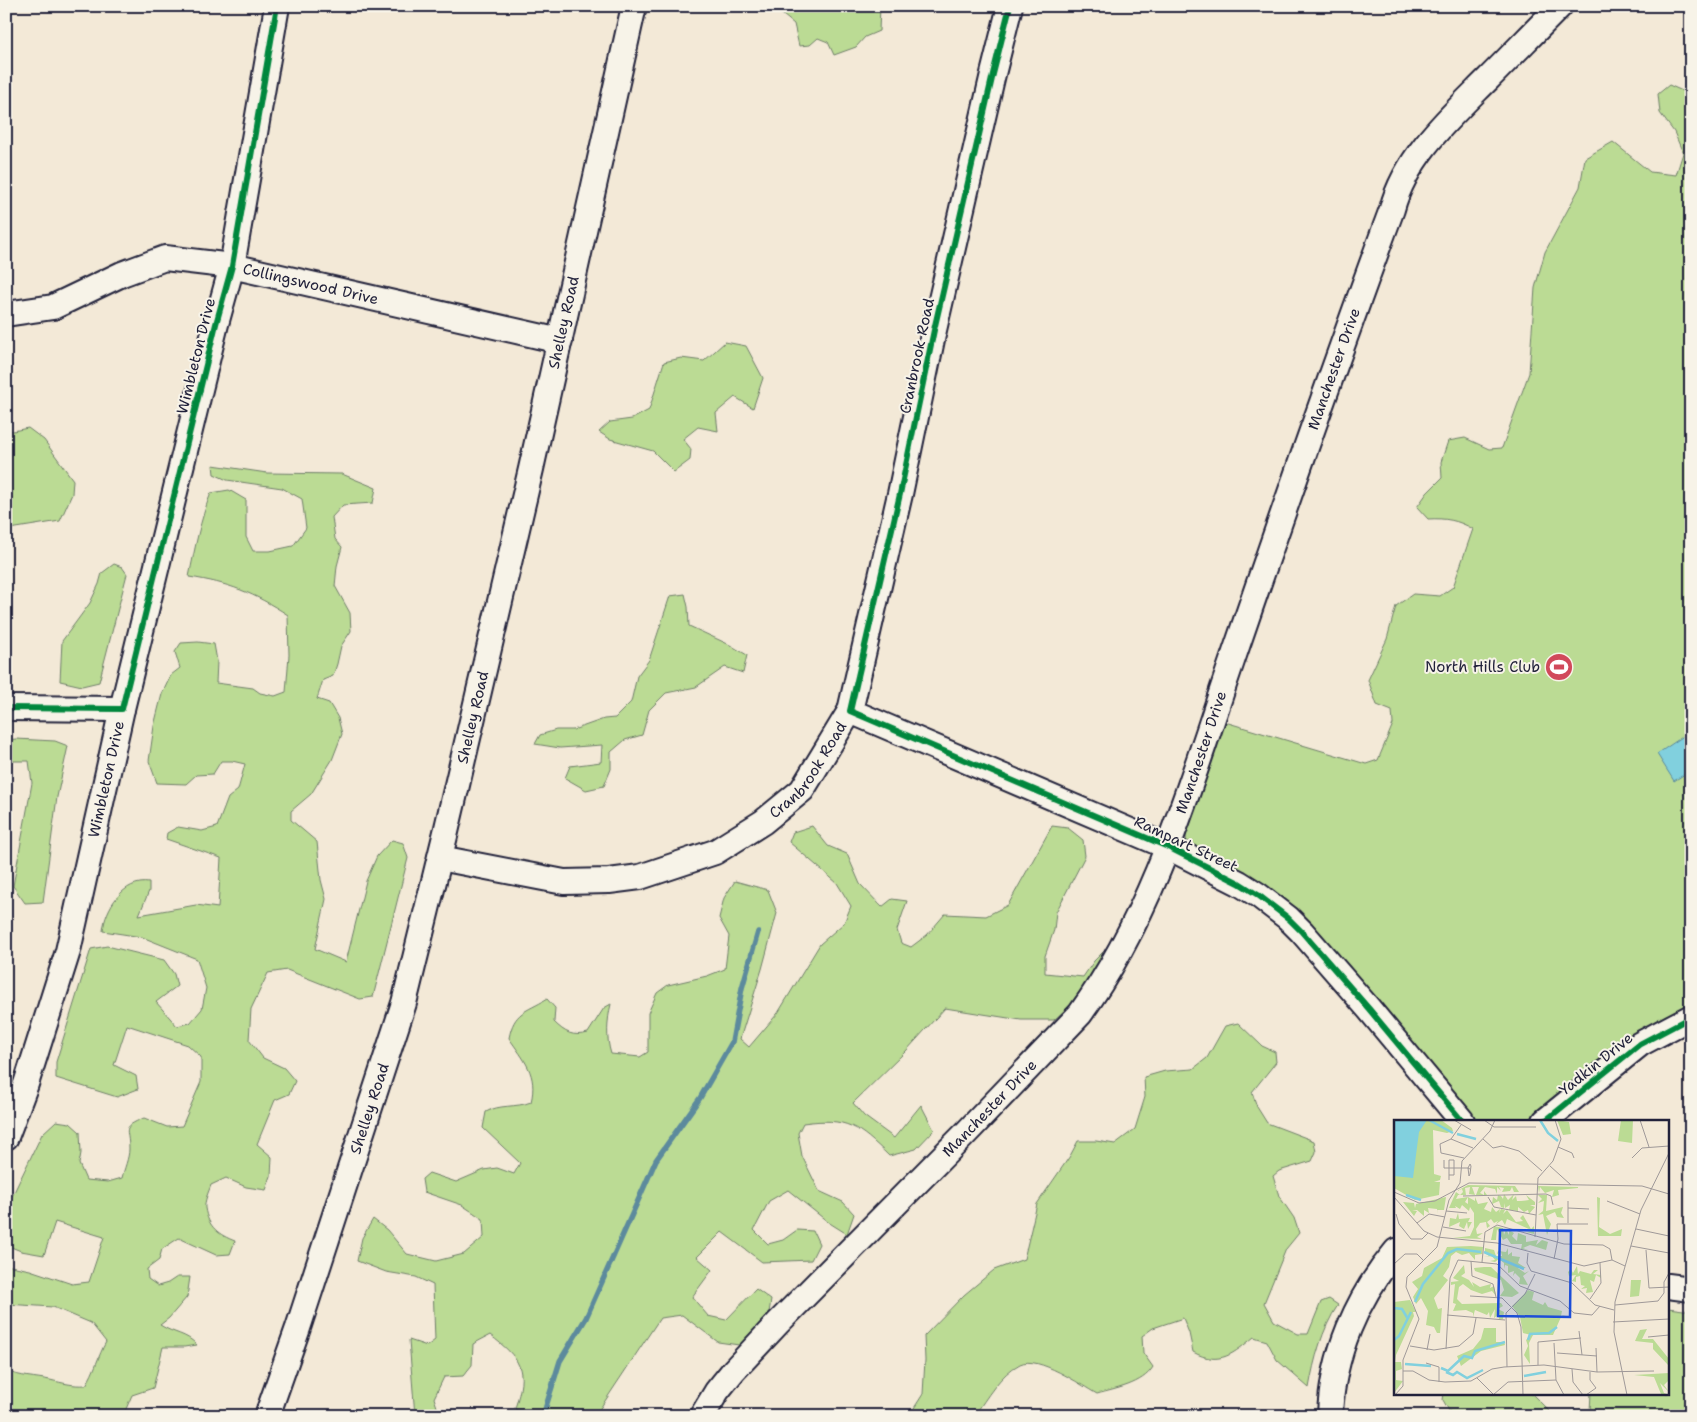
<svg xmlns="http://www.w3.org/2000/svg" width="1697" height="1422" viewBox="0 0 1697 1422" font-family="'Shantell Sans',sans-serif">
<rect width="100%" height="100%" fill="#f3e9d7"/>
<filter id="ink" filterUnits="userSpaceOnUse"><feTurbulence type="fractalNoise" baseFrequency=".02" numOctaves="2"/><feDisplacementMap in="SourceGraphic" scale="10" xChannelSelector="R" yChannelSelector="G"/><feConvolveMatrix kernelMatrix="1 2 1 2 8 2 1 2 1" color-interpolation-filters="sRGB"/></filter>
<g filter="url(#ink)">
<path fill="#bbdb94" stroke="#6e7e68" d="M 772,6 L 880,6 L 879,31 L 865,37 L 856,47 L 834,55 L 828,42 L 818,38 L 810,45 L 799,46 L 794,24 Z
M 1669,85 L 1687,93 L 1691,96 L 1691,1003 L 1658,1020 L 1616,1047 L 1531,1121 L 1474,1121 L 1305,924 L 1187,846 L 1186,836 L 1225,722 L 1366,764 L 1378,760 L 1393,724 L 1392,711 L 1377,705 L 1368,680 L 1387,639 L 1396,606 L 1413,594 L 1440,596 L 1453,587 L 1473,529 C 1458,520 1445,518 1428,519 L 1417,507 L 1427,493 L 1442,478 L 1441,462 L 1448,441 L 1465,438 L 1489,449 L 1502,448 L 1529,373 L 1535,288 L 1545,252 L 1580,187 L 1585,158 L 1613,142 L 1650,172 L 1676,175 L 1683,153 L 1674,132 L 1660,113 L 1658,94 Z
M 725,342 L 746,346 L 763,378 L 753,408 L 735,397 L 716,413 L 718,431 L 698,427 L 683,439 L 691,449 L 690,460 L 674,472 L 653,451 L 610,439 L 599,432 L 610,422 L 632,419 L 649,410 L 664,362 L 681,358 L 704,361 Z
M 28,428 L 44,440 L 73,480 L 72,494 L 60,521 L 10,529 L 6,528 L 6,430 L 13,431 Z
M 213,465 L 267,473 L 342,474 L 376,488 L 373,503 L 343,505 L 332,517 L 335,539 L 342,547 L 337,566 L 335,586 L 350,613 L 351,631 L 341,646 L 337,664 L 333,676 L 323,680 L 317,699 L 329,703 L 338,718 L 342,734 L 332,760 L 311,794 L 291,811 L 291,820 L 317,842 L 321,880 L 326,899 L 315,949 L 346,962 L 366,881 L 377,856 L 392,840 L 403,843 L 408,858 L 373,997 L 360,999 L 287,970 L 268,973 L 251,1009 L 249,1040 L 263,1058 L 284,1068 L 295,1081 L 289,1094 L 275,1100 L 257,1144 L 272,1157 L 271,1176 L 266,1190 L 246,1187 L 226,1178 L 211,1185 C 209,1191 204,1201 205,1208 C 208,1227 219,1235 235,1241 L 230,1254 L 216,1255 L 179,1238 L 162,1249 L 159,1260 L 147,1269 L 148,1279 L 158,1286 L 168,1283 L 177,1277 L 190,1277 L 187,1297 L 169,1318 L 160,1325 C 174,1334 186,1333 197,1345 L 184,1347 L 163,1347 L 153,1388 L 132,1395 L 123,1416 L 22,1416 L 6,1408 L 6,1371 C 21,1377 35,1377 50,1380 C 63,1383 73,1386 86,1385 C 95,1371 98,1356 106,1342 L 91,1323 L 53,1307 L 6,1304 L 6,1265 L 30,1270 L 72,1284 L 89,1282 L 104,1237 L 55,1222 L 44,1255 L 21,1251 L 6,1245 L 6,1209 L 42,1134 L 56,1121 L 70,1123 L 80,1132 L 81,1153 L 79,1164 L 86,1180 L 108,1182 L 122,1178 C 124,1169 129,1158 129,1149 C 129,1128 120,1128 144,1118 L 167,1127 L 182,1126 L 201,1082 L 201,1057 L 188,1045 L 127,1025 L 114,1065 L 136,1076 L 138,1089 L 117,1097 L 56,1078 L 56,1062 L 91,949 L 107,946 L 164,960 L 174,974 L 177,986 L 156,1002 L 177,1026 L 190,1023 L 202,1009 L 206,988 L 197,959 L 142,937 L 103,931 C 105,908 124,879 149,883 L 149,891 L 139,915 L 196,905 L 218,908 L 221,858 L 166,839 L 167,833 L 178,827 L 202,831 L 217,827 L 228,798 L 238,790 L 245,764 L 232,761 L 221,761 L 213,774 L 196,775 L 186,784 L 157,783 L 149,761 L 154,726 L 162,694 L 171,675 L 180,668 L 175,652 L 181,643 L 198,642 L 214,644 L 217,661 L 216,683 L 253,688 L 260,693 L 275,696 L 286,692 L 289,655 L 288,615 C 254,593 229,583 189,577 C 195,548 200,520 211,493 L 229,490 L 246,500 L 246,537 L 253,551 L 270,551 L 293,546 L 306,528 L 302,499 L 282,488 L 227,480 L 214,474 Z
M 114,564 L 122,567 L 127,574 L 99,682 L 82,686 L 60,681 L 62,641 L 90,603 L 99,584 L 102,573 Z
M 685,594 L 688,607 L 689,626 L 730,645 L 747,655 L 743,673 L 725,667 L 696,687 L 666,693 L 649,710 L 642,735 L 625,740 L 611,752 L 611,769 L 604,786 L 586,790 L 565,778 L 570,766 L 601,762 L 602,745 L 560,748 L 535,744 L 540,735 L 556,730 L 573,730 L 604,719 L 615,718 L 631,702 L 637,676 L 649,660 L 670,596 Z
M 16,739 L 55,741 L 68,746 L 57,797 L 43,902 L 25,903 L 13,886 L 32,783 L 29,761 L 6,761 L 6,740 Z
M 812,826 L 828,846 L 847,854 L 860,884 L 882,907 L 892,899 L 907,901 L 897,930 L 901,943 L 911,947 L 927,935 L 945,914 L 986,916 L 1008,905 L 1052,826 L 1068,828 L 1083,840 L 1085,856 L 1056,912 L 1054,930 L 1045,956 L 1045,973 L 1083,977 L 1094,961 L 1103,952 L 1108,955 L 1091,986 L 1054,1020 L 1021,1020 L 945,1008 L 906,1051 L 853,1103 L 864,1116 L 894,1138 L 921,1105 L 934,1130 L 916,1149 L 889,1156 C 858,1126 847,1117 803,1123 L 798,1133 L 802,1156 L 819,1191 L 843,1202 L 854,1214 L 847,1234 L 828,1222 L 788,1190 L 769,1201 L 754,1230 L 768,1244 L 783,1240 L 797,1230 L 813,1231 L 819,1244 L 811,1260 L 762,1262 L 722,1232 L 697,1257 L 712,1270 L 692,1297 L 708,1316 L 726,1320 L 756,1289 L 771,1300 L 768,1319 L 739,1345 L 718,1342 L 682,1315 L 660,1318 L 595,1416 L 520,1416 L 515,1408 C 528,1369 521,1359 490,1335 L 473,1344 L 472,1365 L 463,1376 L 444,1377 L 434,1398 L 440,1416 L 415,1416 L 409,1340 L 427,1346 L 435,1340 L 433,1285 L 416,1277 L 386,1272 L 357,1261 L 362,1238 L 373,1219 L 387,1230 L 407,1254 L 436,1261 L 464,1254 L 484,1237 L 483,1219 L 462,1205 L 424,1192 L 422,1179 L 429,1173 L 456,1182 L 484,1170 L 497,1168 L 514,1174 L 520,1163 L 483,1128 L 486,1112 C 499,1104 516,1108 531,1102 C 538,1074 524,1060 509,1038 C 514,1011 526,1012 547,999 L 555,1008 L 554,1022 C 565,1033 573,1037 588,1033 L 604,1008 L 611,1004 C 607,1021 606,1038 611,1054 L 640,1057 L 648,1052 L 648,1013 L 657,993 L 668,985 L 707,976 L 725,969 L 729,936 L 719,918 L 724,898 L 735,881 L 768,890 L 777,913 L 762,969 L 740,1039 L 749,1047 L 778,1013 L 820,944 L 844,923 L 851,906 L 837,883 L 789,842 L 793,832 Z
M 1238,1023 L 1262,1046 L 1275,1052 L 1276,1062 L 1252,1092 L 1257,1107 L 1267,1123 L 1314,1141 L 1316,1152 L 1312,1161 L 1279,1171 L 1273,1176 L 1279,1196 L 1294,1218 L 1299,1233 L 1286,1249 L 1264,1303 L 1274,1321 L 1298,1334 L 1308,1334 L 1321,1302 L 1329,1299 L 1338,1305 C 1322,1329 1314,1360 1309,1388 L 1277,1360 L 1267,1341 L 1254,1337 C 1234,1353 1220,1367 1193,1352 L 1189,1333 L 1183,1318 L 1153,1328 L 1142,1336 L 1143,1353 L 1153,1367 C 1143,1384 1115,1389 1097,1394 C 1081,1385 1038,1355 1020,1364 C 1000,1374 987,1398 974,1416 L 909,1416 L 923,1394 L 925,1360 L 924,1336 L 964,1295 L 994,1270 L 1024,1259 L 1037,1204 L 1070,1156 L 1078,1141 L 1096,1141 L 1115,1144 L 1135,1129 L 1145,1097 L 1144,1077 L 1165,1071 L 1193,1069 L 1207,1058 L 1225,1026 Z
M 1668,1308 L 1691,1311 L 1691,1416 L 1585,1416 L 1590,1411 L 1591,1393 L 1668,1393 Z
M 1444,1393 L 1531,1393 L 1554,1416 L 1452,1416 L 1443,1400 Z"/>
<path fill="#81d0de" stroke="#5b8a9d" d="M 1691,731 L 1691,770 L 1674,781 L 1657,754 Z"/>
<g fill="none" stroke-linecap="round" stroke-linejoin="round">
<path stroke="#5b8a9d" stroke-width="5.5" d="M 543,1416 L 560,1361 L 586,1318 L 656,1160 L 700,1098 L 732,1042 L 742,988 L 758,932"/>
<defs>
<g id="minor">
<path id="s1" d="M 6,314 L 53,307 L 122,274 L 165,258 L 232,266 L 560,341"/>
<path d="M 6,708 L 122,709"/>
<path d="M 850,711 L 1168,847 L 1239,883 L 1258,895 L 1288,918 L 1302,932 L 1369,1009 L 1462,1121"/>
<path id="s2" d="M 440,858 L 564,882 L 609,881 L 640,877 L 715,852 L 763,822 L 802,790 L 850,711 L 900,494 L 934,330 L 993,74 L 1010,6"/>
<path d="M 1545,1121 L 1640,1044 L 1691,1017"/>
<path id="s3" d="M 6,1137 L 26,1084 L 68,951 L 122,709 L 216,324 L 232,266 L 277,6"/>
<path d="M 1668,1286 L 1691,1289"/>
<path id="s4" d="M 267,1416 L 298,1328 L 404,1003 L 446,832 L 531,469 L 634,6"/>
<path id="s5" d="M 702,1416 L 717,1391 L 734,1370 L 778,1323 L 965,1134 L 1080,1014 C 1155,911 1190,784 1231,664 C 1283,512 1336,360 1392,209 C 1406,156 1450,117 1488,79 C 1512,55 1536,30 1560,6"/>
<path d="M 1330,1416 C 1332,1355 1357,1297 1396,1251"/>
</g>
</defs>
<use href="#minor" stroke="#22223b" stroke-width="28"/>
<use href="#minor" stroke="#f7f3e8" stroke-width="24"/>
<defs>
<path id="cycleway" d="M 1010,6 L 993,74 L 934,330 L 900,494 L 850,711 L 1168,847 L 1239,883 L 1258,895 L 1288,918 L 1302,932 L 1369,1009 L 1462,1121
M 6,708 L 122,709 L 216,324 L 232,266 L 277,6
M 1545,1121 L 1640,1044 L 1691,1017"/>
</defs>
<use href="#cycleway" stroke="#f7f3e8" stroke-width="9"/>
<use href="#cycleway" stroke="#00873e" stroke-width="6"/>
</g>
</g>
<defs>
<symbol id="stadium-disc" viewBox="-11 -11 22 22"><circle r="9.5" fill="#d1495b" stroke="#f7f3e8"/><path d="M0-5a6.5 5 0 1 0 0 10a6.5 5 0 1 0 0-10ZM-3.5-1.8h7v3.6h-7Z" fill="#fff"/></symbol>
</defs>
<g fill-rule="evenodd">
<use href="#stadium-disc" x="1543" y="651" width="32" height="32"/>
</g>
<g text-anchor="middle" stroke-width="4" stroke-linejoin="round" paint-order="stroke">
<g font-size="15" fill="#22223b" stroke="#f7f3e8">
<text dy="5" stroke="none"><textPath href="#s1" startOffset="318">Collingswood Drive</textPath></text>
<text dy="5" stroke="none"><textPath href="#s4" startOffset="1134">Shelley Road</textPath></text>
<text transform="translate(196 356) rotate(-76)" y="5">Wimbleton Drive</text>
<text transform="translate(917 356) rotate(-78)" y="5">Cranbrook Road</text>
<text dy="5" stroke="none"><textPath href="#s5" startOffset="1248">Manchester Drive</textPath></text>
<text dy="5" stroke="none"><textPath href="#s4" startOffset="729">Shelley Road</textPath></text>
<text dy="5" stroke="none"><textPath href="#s5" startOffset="842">Manchester Drive</textPath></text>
<text dy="5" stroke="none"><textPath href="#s2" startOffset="408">Cranbrook Road</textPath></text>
<text dy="5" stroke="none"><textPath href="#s3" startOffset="372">Wimbleton Drive</textPath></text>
<text transform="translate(1186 844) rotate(25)" y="5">Rampart Street</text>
<text transform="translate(1596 1064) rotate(-39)" y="5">Yadkin Drive</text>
<text dy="5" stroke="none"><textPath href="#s5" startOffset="422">Manchester Drive</textPath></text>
<text dy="5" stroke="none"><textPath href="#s4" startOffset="324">Shelley Road</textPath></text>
</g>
<g font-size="15" fill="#22223b" stroke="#f7f3e8" text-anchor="end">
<text x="1540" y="672">North Hills Club</text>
</g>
</g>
<g transform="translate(1394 1120)">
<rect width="275" height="275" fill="#f3e9d7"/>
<path d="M 0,0 L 47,0 L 58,8 L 59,11 L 53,13 L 39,10 L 40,54 L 47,56 L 46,60 L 40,62 L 46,62 L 45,75 L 21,80 L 0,68 ZM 163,0 L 175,2 L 177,14 L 169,15 ZM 227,0 L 239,0 L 238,23 L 224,21 ZM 74,65 L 121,66 L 125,72 L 120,72 L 118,67 L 116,71 L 108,72 L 110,68 L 105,67 L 107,71 L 103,67 L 103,74 L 101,69 L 91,67 L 86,73 L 90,75 L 90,71 L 93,75 L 82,75 L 85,67 L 78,67 L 81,75 L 75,74 L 76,67 L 71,68 L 72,75 L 64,75 L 62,79 L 74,77 L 71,82 L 74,84 L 74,77 L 81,81 L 81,77 L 84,84 L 94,82 L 90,89 L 97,92 L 98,87 L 102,92 L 106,89 L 105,93 L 107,89 L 111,90 L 109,94 L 113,90 L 122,102 L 129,101 L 126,98 L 129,95 L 137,109 L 140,106 L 140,114 L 132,112 L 139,111 L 113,99 L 111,105 L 108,100 L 102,104 L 104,101 L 100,103 L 97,99 L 93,102 L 96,106 L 93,108 L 92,102 L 86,103 L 82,109 L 83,114 L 89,113 L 83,117 L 88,119 L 59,118 L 76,116 L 80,107 L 80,93 L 76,87 L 75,91 L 68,85 L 66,89 L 61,86 L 62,88 L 55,88 L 62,72 L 66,75 L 69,72 L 68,69 L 63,71 ZM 144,66 L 184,67 L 184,68 L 164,70 L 165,75 L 158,77 L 160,70 L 151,73 L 146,67 L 145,73 ZM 110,74 L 114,80 L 120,74 L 118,80 L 122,76 L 123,81 L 127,81 L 135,80 L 132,75 L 141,82 L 141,85 L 136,85 L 141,87 L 135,94 L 134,90 L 130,92 L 124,87 L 124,91 L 115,90 L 116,85 L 111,88 L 110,83 L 110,88 L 107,87 L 105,81 L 98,84 L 99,77 L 103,80 L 104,75 L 107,76 L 109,79 ZM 144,75 L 153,75 L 152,91 L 169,87 L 167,93 L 170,98 L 163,97 L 161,92 L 152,96 L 157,104 L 153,115 L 149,94 L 144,95 L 149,91 L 150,81 L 144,83 L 148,79 ZM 52,77 L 50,90 L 43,90 L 44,94 L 43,89 L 34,88 L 35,93 L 30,90 L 30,96 L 23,90 L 18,90 L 23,91 L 20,96 L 9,82 L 20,83 L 21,88 L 22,84 ZM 203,77 L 206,78 L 205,107 L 216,114 L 228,109 L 227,116 L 204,116 ZM 64,93 L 65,99 L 76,98 L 74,102 L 78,102 L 74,109 L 73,102 L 70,109 L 65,106 L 66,102 L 55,107 L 56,98 L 62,99 ZM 100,106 L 109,108 L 110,115 L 112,109 L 115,115 L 115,110 L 120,113 L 118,116 L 123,121 L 124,113 L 132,116 L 132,122 L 144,120 L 142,125 L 148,120 L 154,122 L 152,130 L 136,125 L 129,128 L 134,130 L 127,129 L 128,124 L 117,124 L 113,118 L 109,120 L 103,109 L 102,120 L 97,120 ZM 77,126 L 89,127 L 88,134 L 81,135 L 81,140 L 75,133 L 68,135 L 62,132 L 57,136 L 55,147 L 49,156 L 54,160 L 40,178 L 44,189 L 48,188 L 46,213 L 43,213 L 40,207 L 32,205 L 34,191 L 27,178 L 22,184 L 19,177 L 24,169 L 18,162 L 28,156 L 30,148 L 48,138 L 53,127 ZM 91,128 L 100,130 L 102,136 L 108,136 L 107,132 L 103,134 L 104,131 L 112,132 L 114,128 L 114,135 L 118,132 L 118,136 L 126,137 L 124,143 L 132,148 L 124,148 L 131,153 L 135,151 L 129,156 L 134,165 L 125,164 L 126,158 L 121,153 L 119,156 L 120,151 L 114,153 L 114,146 L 111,145 L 110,149 L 110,143 L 105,139 L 101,142 L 96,141 L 101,140 L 98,136 L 90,137 L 95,136 L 91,133 ZM 70,145 L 71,153 L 67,156 L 75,160 L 80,167 L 78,162 L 86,167 L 97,164 L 96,168 L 100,166 L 102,176 L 98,171 L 88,174 L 77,170 L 69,164 L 65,167 L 63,179 L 68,184 L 107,183 L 109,186 L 104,189 L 110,192 L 109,199 L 105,199 L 104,195 L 100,198 L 101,189 L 96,198 L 95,192 L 93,195 L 81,190 L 79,197 L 79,193 L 72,190 L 59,191 L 62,184 L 59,183 L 61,164 L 57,165 L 57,162 L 65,161 L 59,158 ZM 183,146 L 184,154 L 186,151 L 197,154 L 200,150 L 204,150 L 199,154 L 207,155 L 207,158 L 202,155 L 200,162 L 196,160 L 199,172 L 192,173 L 193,168 L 187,169 L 191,166 L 187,165 L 186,156 L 182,157 L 182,162 L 178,161 L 182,155 L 175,156 L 174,152 L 177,149 L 179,153 ZM 90,147 L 97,147 L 125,173 L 118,177 L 106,176 L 110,170 L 107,160 L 81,151 L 80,148 ZM 237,160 L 247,160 L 245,176 L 236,177 ZM 134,170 L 140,172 L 138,180 L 149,185 L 151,182 L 154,187 L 168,191 L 167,196 L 172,195 L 167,197 L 159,215 L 139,215 L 135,223 L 136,244 L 130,235 L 134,226 L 132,220 L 137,215 L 129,213 L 126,197 L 118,186 ZM 16,180 L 22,192 L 19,192 L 20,196 L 2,235 L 1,242 L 7,242 L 8,249 L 2,251 L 2,260 L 9,261 L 0,273 L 0,182 ZM 90,208 L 102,208 L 102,222 L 110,222 L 111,225 L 87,231 L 67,246 L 63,236 L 79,229 L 87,219 ZM 253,209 L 248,219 L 259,219 L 275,239 L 275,246 L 259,229 L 259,223 L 241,221 L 246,210 ZM 275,253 L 275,260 L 270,265 L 275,272 L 266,263 L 270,273 L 275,275 L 267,274 L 260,257 L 240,255 Z" fill="#bbdb94"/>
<path d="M 0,0 L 33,0 L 25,12 L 19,58 L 0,56 Z" fill="#81d0de"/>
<path fill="none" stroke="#81d0de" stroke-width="2.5" d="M 35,0 L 59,13M 146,0 L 154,13 L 164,21M 63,14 L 82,19M 12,75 L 27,80M 90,132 L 130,149M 21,182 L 29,164 L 54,133 L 63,129 L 87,132M 0,188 L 8,189 L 14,199M 0,220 L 5,216 L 17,192M 134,220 L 136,214 L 155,213 L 163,207M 11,244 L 37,246M 47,248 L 54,251 L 70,236 L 78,238 L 81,231 L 111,222M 52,252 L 59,255 L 63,252 L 73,258 L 89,250M 130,256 L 152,252"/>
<path fill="none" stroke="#9f9999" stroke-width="1" d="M 60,0 L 77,10M 90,0 L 100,7 L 142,7M 246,0 L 255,27M 57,19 L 67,5M 89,19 L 99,28 L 108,26 L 125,31 L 148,51M 164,27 L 178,33 L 180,38M 70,38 L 47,33 L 46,24 L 57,19 L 79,28M 238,38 L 248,28 L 275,26M 50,40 L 50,48 L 74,48 L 76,44 L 77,46 L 76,54 L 75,56 L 74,48 L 76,49M 156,46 L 177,65M 55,60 L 55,40 L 60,40 L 60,55 L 55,55M 0,72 L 25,83 L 41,81 L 75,63 L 248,66 L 275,74M 69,76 L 152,74 L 157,76 L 159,85M 0,77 L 30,111 L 43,117 L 103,123 L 190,146 L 218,140 L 231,146M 94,77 L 100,87 L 142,95M 213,81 L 246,94M 174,88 L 195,89M 52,91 L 73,93M 2,94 L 5,104 L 17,119 L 28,119 L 34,113M 23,103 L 35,94 L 51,97M 174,103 L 174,81M 49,107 L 72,111M 242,109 L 275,116M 141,117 L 144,58 L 159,41 L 167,19 L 161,0M 237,126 L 275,133M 252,130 L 255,168 L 275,167M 134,133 L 133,143 L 137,151 L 178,163 L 201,185 L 220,190M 160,139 L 164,119 L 163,104 L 194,104M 77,141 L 78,156 L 99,164 L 102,177M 88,142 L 91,112 L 103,105 L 170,124 L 209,125 L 216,129 L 218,140M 0,144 L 11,134 L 23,134 L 29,140M 76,176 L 108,178 L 123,193 L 127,207 L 129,275M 196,179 L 207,163 L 206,143M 221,185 L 264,181 L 270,173 L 270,162 L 275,153M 53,195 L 111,200M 219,202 L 275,199M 185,211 L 188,235M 254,217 L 275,215M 160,223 L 162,260 L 170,275M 16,226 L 40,230 L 65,226 L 79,214 L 82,198M 202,228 L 203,252M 52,229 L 56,158 L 64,140 L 103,144 L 126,166 L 166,181 L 180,193 L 198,195 L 206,186M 33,230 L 36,214M 163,233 L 203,236M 32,243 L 45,247 L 45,262M 144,245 L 144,222 L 187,218M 113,247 L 112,193 L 131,174 L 141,154M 178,249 L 179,262 L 189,275M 9,251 L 19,251 L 35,260 L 51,262 L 77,261 L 98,249 L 110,247 L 150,245 L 203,252 L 260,251M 83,258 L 99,274M 1,275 L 9,266 L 9,240 L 25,199 L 12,167 L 13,157 L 43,127 L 55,80 L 66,63 L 68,41 L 96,11 L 101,0M 99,275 L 114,262 L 162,260M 192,275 L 202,268 L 196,260 L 196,252M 233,275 L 220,212 L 221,182 L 247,90 L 275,33"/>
<path fill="#1d4ed8" fill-opacity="0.15" stroke="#1d4ed8" stroke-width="2.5" d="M 106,110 L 177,111 L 176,197 L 104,196 Z"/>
<rect width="275" height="275" fill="none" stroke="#22223b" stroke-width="2.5"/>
</g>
<rect width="1697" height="1422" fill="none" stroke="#f7f3e8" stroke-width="25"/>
<rect x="12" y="12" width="1672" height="1397" fill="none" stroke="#22223b" stroke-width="2" filter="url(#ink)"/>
</svg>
